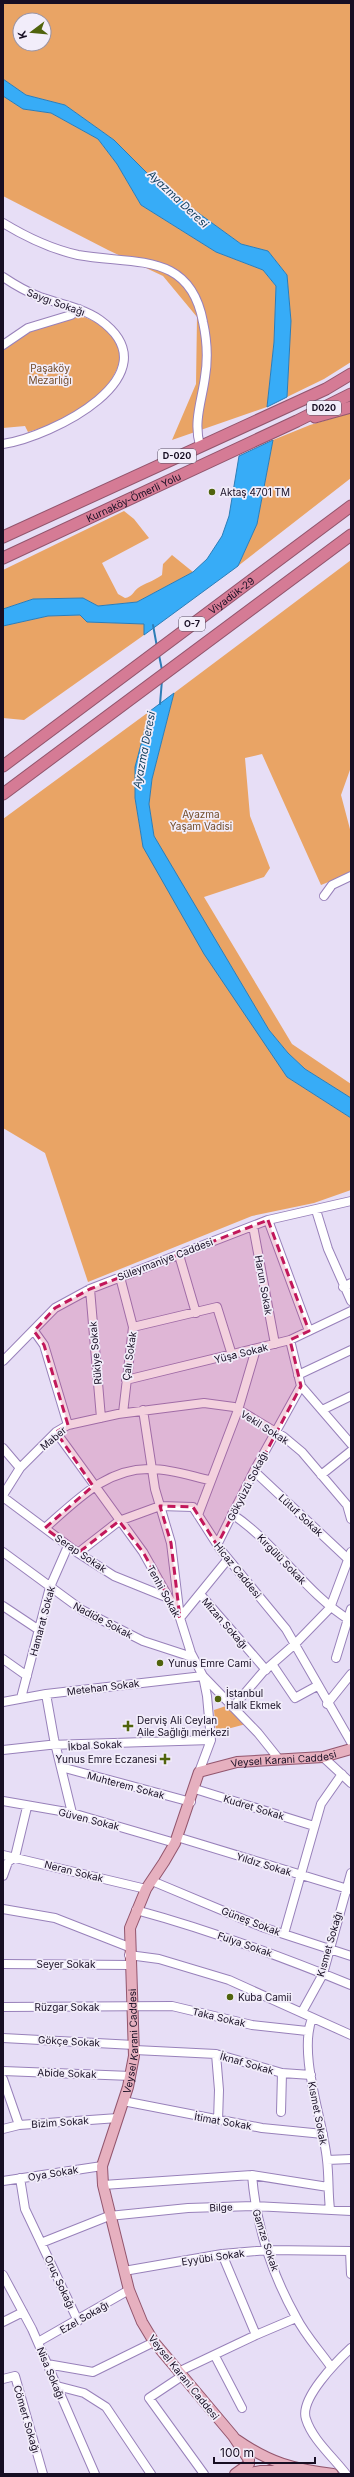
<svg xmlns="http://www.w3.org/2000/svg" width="354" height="2477" viewBox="0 0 354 2477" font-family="Inter,sans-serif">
<rect width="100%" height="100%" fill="#e7def6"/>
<path fill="#e9a465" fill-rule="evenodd" d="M 3,3 L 351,3 L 351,362 L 324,379 L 287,397 L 291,321 L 287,275 L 268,251 L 241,244 L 157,183 L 114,140 L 65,105 L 26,95 L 3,79 ZM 20,20 L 44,20 L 44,44 L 20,44 Z
M 3,96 L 23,109 L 51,113 L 98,139 L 117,164 L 141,205 L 216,252 L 263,270 L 276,286 L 274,342 L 267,407 L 172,440 L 196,384 L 197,317 L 163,276 L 108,250 L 3,196 Z
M 81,316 C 141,336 124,378 83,407 C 78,411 72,417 66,420 C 54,425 40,428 28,432 L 25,426 L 3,428 L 3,349 L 39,326 Z
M 351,413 L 351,478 L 238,566 L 257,524 L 273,440 L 310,425 Z
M 124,511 L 134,519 L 149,538 L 102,563 L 118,594 L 125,598 C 132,597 133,592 138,588 C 145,583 154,581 162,575 L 163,564 L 172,555 L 193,572 L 137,602 L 98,606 L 83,598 L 33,599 L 3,609 L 3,570 Z
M 351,560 L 351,767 L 341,795 L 351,833 L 351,873 L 321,885 L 262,754 L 245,758 L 250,816 L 270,868 L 264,877 L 204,897 L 292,1044 L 351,1084 L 351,1098 L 305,1069 L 288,1053 L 269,1030 L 163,853 L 154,836 L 149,804 L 152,779 L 174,693 Z
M 80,615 L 87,622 L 144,624 L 144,635 L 24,720 L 3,718 L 3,626 L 48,616 Z
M 150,711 L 135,767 L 135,798 L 143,847 L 287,1077 L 351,1118 L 351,1190 L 314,1203 L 252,1216 L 88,1282 L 45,1153 L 3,1128 L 3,819 Z
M 226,1706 L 246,1724 L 216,1732 L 214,1710 Z"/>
<path fill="#37acf7" stroke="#2d7db7" d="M 3,79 L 26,95 L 65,105 L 114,140 L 157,183 L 241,244 L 268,251 L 287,275 L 291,321 L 287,397 L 267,407 L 274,342 L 276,286 L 263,270 L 216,252 L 141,205 L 117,164 L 98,139 L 51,113 L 23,109 L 3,96 Z
M 273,440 L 257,524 L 238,566 L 144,635 L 144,624 L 87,622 L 80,615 L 48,616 L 3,626 L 3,609 L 33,599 L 83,598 L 98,606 L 137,602 L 193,572 L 207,559 L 222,536 L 229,516 L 239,456 Z
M 174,693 L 152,779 L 149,804 L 154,836 L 269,1030 L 288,1053 L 305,1069 L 351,1098 L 351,1118 L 287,1077 L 204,954 L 143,847 L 135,798 L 135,767 L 150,711 Z"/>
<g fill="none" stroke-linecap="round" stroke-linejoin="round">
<path stroke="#2d7db7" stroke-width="2" d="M 153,625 L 157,647
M 159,655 L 162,670
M 160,704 L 162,680"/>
<defs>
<path id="minor" d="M 3,223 C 26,237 51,249 78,255 C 134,265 190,251 203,322 C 207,340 208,359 205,377 C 202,400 193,422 200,445
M 3,277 C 15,285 27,292 40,297 C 60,304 83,308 100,320 C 176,375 51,437 3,444
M 3,345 L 28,328 L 71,315 L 79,309
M 324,896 L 332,885 L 351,876
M 316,1210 L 328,1249 L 351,1301
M 268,1220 L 309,1331
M 253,1226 L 275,1344
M 179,1255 L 196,1313
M 120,1277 L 133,1327 L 123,1413
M 343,1287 L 351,1283
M 90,1289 L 101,1418
M 133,1327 L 217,1307 L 232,1355
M 34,1331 L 44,1345 L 68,1425
M 290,1340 L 301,1386 L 351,1444
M 3,1361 L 55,1308 L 90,1289 L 268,1220 L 351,1201
M 298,1375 L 351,1350
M 126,1380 L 290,1340 L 351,1311
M 143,1410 L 155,1489 L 171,1543 L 180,1618 L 228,1559
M 322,1410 L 351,1396
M 56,1432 L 143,1552 L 180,1618 L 191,1653 L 203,1676 L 207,1696 L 211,1740 L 199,1772
M 3,1448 L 20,1468
M 254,1471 L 348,1559
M 321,1475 L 351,1451
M 3,1495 L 20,1468 L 56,1432 L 68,1425 L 118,1414 L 204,1403 L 234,1407 L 284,1437 L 302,1452 L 347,1505 L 351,1519
M 3,1497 L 78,1553 L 114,1576 L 166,1597
M 232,1514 C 277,1544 305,1593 351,1621
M 198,1515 L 238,1410 L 256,1349
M 45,1528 C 76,1501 107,1467 152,1469 C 170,1469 191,1476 209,1480
M 217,1545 L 254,1471 L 301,1386
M 3,1552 L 82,1610 L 143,1641 L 192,1657
M 78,1553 L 119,1521 L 160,1506 L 193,1507 L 220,1549 L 286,1629 L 351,1742
M 200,1594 L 266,1670
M 3,1606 L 39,1630
M 336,1658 L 351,1609
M 3,1659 L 27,1676
M 272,1664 L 295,1698 L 317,1686
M 46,1694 L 54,1739 L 72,1813
M 21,1698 L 50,1587 L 68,1546
M 3,1702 L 46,1694 L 203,1676 L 258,1733 L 278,1758
M 327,1704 L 351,1674
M 233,1707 L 263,1672 L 295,1644 L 330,1608 L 351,1552
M 3,1750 L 49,1745 L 211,1740
M 323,1757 L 351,1783
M 61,1767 L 191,1802
M 195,1789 L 314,1826
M 3,1801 L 72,1813 L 175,1843
M 177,1837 L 351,1890
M 3,1855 L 146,1889
M 3,1876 L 8,1862 L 15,1857 L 27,1807
M 152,1881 L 262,1927 L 351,1956
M 3,1909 L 55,1918 L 129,1947
M 136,1910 C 210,1930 280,1956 351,1985
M 284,1934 L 321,1804 L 342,1774
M 129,1955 L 159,1959 L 229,1980 L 351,2035
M 3,1964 L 130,1965
M 3,2007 L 172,2006 L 252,2025 L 307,2031
M 302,2012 L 323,1974 L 351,1873
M 312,2018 C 298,2056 323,2119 327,2160 C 329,2176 328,2193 330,2209
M 3,2038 L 134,2045
M 135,2050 L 216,2054 L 282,2073 L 311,2075
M 216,2054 L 219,2090 L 218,2121
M 3,2071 L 131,2076
M 3,2079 L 19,2125
M 123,2101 L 262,2128 L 323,2134
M 281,2112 L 282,2073
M 3,2129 L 19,2125 L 118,2118
M 327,2160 L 351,2159
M 252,2175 L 328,2187
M 20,2178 L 25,2209 L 78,2321
M 3,2181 L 102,2166
M 103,2185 L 252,2175 C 256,2224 272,2274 296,2317 C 305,2335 320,2351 331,2367
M 41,2243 L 109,2216 L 188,2208 L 254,2206 L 351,2211
M 350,2251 L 351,2274
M 124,2271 L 222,2254 L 268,2250 L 351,2251
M 3,2275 L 32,2329 L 95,2474
M 3,2322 L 23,2312
M 256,2335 L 296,2318
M 38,2342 L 129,2290
M 215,2356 L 242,2408
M 47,2364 L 93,2372 L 154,2342
M 178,2372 L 256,2335 L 222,2254
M 182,2376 L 149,2398 L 204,2474
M 3,2379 L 15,2376 L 43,2474
M 57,2386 L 84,2393 L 106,2407 L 151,2474
M 346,2474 C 333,2457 312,2439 306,2419 C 299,2399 337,2361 351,2348"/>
<g id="major">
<path d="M 237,2440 C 270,2463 293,2469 333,2474"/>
<path id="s1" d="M 249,2460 L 233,2436 L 154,2342 L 142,2322 L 129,2290 L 103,2185 L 102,2166 L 128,2087 L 134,2056 L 130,1928 L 146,1889 L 164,1862 L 175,1843 L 199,1772 L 237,1762 L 323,1757 L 351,1749"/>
<path d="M 235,2474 L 249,2464"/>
<path d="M 244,2474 L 261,2471 L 298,2471"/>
</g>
<g id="highway">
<path d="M 315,417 L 351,407"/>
<path d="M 3,537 L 326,389 L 351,374"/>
<path id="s2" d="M 3,558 L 297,421 L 351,394"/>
<path id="s3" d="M 3,766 L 351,506"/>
<path d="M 3,794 L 351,535"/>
</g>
</defs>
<use href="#minor" stroke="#9881ba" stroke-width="10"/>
<use href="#major" stroke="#92556d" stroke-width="12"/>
<use href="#highway" stroke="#92556d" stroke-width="13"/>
<use href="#minor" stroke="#fff" stroke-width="8"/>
<use href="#major" stroke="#e6b0bf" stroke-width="10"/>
<use href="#highway" stroke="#d57b95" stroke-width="11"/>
</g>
<path fill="#c2185b" fill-opacity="0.2" stroke="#c2185b" stroke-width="3" stroke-dasharray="8 5" stroke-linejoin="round" d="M 268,1220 L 309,1331 L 290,1340 L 301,1386 L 217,1545 L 193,1507 L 160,1506 L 171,1543 L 180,1618 L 143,1552 L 119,1521 L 78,1553 L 45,1528 L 93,1486 L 56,1432 L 68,1425 L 44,1345 L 34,1331 L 55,1308 L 90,1289 Z"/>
<g fill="#50630d" stroke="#f2edfa" stroke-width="1.5">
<circle cx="212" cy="492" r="4"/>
<circle cx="160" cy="1663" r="4"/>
<circle cx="218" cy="1699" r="4"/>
<path d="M126 1720h4v4h4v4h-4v4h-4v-4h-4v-4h4z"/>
<path d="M163 1753h4v4h4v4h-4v4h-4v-4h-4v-4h4z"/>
<circle cx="230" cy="1997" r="4"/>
</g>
<g text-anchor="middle" stroke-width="3.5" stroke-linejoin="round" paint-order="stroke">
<g fill="#f2edfa" stroke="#595164" stroke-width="1">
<rect x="307" y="401" width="34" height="14" rx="3"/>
<rect x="158" y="449" width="38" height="14" rx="3"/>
<rect x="179" y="617" width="26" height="14" rx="3"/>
</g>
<g font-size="9" font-weight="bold" fill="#170e23">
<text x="324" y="411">D020</text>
<text x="177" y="459">D-020</text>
<text x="192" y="627">O-7</text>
</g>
<g font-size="10" fill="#170e23" stroke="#f2edfa">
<text transform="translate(56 302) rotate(20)" y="4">Saygı Sokağı</text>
<text dy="4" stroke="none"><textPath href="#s2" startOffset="144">Kurnaköy-Ömerli Yolu</textPath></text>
<text dy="4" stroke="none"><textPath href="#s3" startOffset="285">Viyadük-29</textPath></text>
<text transform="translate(165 1259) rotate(-21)" y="4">Süleymaniye Caddesi</text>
<text transform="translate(264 1285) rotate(80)" y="4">Harun Sokak</text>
<text transform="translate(95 1353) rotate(-95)" y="4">Rükiye Sokak</text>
<text transform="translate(241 1353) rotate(-14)" y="4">Yüşa Sokak</text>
<text transform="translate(129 1356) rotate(-82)" y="4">Çalı Sokak</text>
<text transform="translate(265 1427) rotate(32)" y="4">Vekil Sokak</text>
<text transform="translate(53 1438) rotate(-40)" y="4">Maber</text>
<text transform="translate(247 1486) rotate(-63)" y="4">Gökyüzü Sokağı</text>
<text transform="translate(301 1515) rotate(43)" y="4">Lütuf Sokak</text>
<text transform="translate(81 1553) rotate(34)" y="4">Serap Sokak</text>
<text transform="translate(282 1559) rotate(46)" y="4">Kırgülü Sokak</text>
<text transform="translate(238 1570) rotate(51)" y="4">Hicaz Caddesi</text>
<text transform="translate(164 1591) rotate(61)" y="4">Tenhi Sokak</text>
<text transform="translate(103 1620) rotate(28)" y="4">Nadide Sokak</text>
<text transform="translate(42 1621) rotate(-75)" y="4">Hamarat Sokak</text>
<text transform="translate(225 1623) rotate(49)" y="4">Mizan Sokağı</text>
<text transform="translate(103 1687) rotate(-7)" y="4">Metehan Sokak</text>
<text transform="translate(95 1745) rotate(-3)" y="4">İkbal Sokak</text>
<text dy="4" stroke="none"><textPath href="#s1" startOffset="837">Veysel Karani Caddesi</textPath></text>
<text transform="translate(126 1785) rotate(15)" y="4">Muhterem Sokak</text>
<text transform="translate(254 1807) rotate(17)" y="4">Kudret Sokak</text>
<text transform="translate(89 1819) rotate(14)" y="4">Güven Sokak</text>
<text transform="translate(264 1864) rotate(17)" y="4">Yıldız Sokak</text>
<text transform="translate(74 1871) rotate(14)" y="4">Neran Sokak</text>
<text transform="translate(251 1921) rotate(21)" y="4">Güneş Sokak</text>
<text transform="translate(245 1944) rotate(19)" y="4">Fulya Sokak</text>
<text transform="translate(329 1944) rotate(-74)" y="4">Kısmet Sokağı</text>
<text x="66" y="1968">Seyer Sokak</text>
<text x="67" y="2011">Rüzgar Sokak</text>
<text transform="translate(219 2017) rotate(13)" y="4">Taka Sokak</text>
<text transform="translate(69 2041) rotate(3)" y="4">Gökçe Sokak</text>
<text dy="4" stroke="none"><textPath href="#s1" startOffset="466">Veysel Karani Caddesi</textPath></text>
<text transform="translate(247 2063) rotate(16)" y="4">İknaf Sokak</text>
<text transform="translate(67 2073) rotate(2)" y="4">Abide Sokak</text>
<text transform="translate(318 2113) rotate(79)" y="4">Kısmet Sokak</text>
<text transform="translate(223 2121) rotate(10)" y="4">İtimat Sokak</text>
<text transform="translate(60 2122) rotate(-4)" y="4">Bizim Sokak</text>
<text transform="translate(53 2173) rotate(-9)" y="4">Oya Sokak</text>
<text transform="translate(221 2207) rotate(-2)" y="4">Bilge</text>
<text transform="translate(266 2240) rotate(72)" y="4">Gamze Sokak</text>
<text transform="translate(213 2257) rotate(-8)" y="4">Eyyübi Sokak</text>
<text transform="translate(60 2282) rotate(65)" y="4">Oruç Sokağı</text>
<text transform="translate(84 2317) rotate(-30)" y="4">Ezel Sokağı</text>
<text transform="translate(51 2373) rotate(67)" y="4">Nisa Sokağı</text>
<text transform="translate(184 2377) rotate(51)" y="4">Veysel Karani Caddesi</text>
<text transform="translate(27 2419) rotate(74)" y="4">Cömert Sokağı</text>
</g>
<g font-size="10" fill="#724c29" stroke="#f2edfa">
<text x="50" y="372">Paşaköy<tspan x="50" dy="12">Mezarlığı</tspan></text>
<text x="201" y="818">Ayazma<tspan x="201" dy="12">Yaşam Vadisi</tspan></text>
</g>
<g font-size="10" fill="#170e23" stroke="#f2edfa" text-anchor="start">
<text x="220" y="496">Aktaş 4701 TM</text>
<text x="168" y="1667">Yunus Emre Cami</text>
<text x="226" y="1697">İstanbul<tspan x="226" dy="12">Halk Ekmek</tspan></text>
<text x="137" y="1724">Derviş Ali Ceylan<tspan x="137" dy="12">Aile Sağlığı merkezi</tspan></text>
<text x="157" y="1763" text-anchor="end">Yunus Emre Eczanesi</text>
<text x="238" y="2001">Kuba Camii</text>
</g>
<g font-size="11" font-style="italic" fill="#12405e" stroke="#f2edfa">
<text transform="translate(178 199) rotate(43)" y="4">Ayazma Deresi</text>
<text transform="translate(144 750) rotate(-79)" y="4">Ayazma Deresi</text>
</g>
</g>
<rect width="354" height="2477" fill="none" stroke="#170e23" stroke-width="8"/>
<g transform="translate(32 32) rotate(254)"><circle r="19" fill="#f2edfa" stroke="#9a94a4"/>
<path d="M0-3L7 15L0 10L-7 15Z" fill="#50630d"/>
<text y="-6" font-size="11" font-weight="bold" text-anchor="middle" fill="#170e23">K</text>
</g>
<path d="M214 2457v6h101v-6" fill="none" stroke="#170e23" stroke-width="2"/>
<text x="220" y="2457" font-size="12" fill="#170e23" stroke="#f2edfa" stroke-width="3" paint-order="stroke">100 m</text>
</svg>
